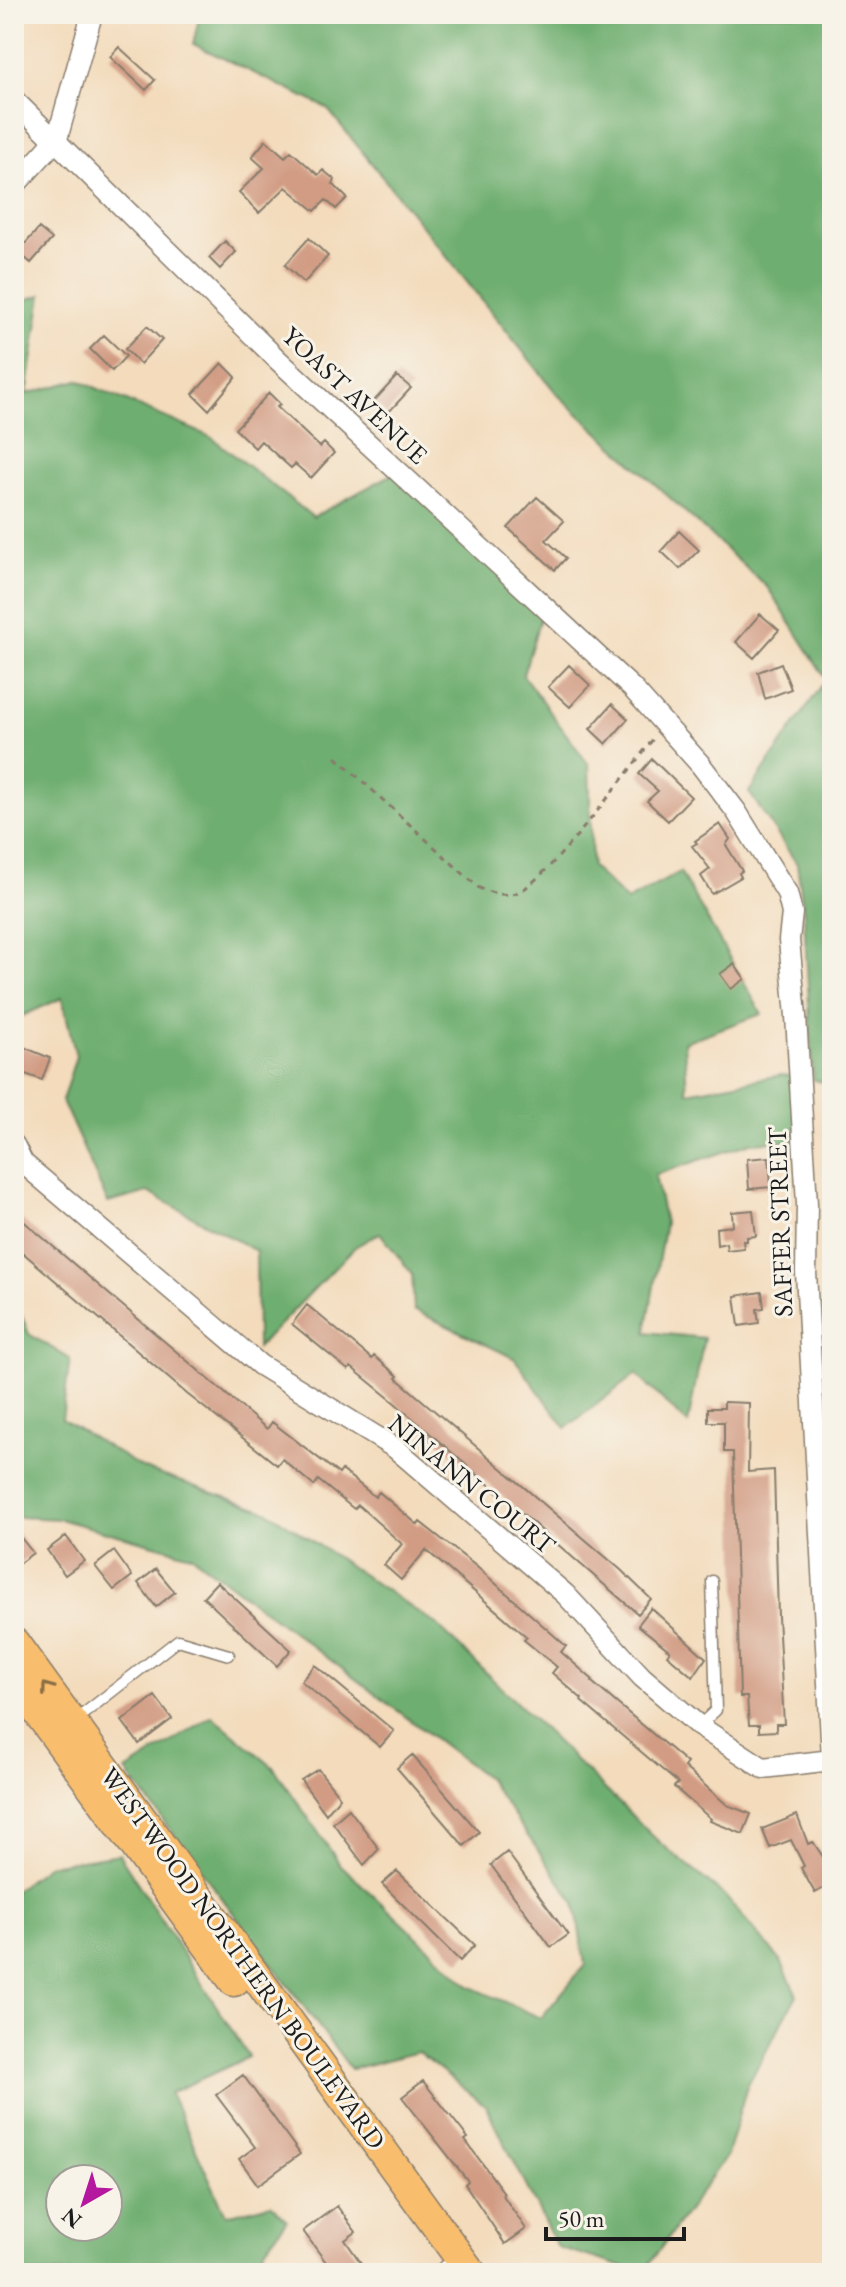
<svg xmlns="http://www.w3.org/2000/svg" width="846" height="2287" viewBox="0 0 846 2287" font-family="'EB Garamond',serif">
<rect width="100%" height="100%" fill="#f7f3e8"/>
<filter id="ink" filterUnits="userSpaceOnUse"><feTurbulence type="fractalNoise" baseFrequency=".0125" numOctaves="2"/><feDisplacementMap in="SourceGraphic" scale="16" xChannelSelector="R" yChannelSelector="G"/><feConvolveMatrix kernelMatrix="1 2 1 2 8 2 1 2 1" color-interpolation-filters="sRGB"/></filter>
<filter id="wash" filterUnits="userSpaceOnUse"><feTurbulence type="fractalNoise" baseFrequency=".006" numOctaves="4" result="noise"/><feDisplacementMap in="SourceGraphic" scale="32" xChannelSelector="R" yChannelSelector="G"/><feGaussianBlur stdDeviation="1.8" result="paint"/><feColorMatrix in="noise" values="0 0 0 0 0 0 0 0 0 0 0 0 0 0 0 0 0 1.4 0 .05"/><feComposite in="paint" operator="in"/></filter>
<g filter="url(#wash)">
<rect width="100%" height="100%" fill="#f3dbbc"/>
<path fill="#6eae70" stroke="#456546" stroke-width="2" fill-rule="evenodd" d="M 200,14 L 832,14 L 832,1084 L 813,1080 L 804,914 L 797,864 L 749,792 L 826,679 L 768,588 L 558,395 L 327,108 L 193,44 Z
M 42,295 L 27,394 L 78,380 L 211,437 L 313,517 L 398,471 L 544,606 L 523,675 L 589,765 L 592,867 L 627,901 L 680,872 L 762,1014 L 684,1042 L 687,1092 L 781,1075 L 800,1077 L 803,1140 L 751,1143 L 655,1175 L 665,1223 L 646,1332 L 704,1338 L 688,1424 L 636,1374 L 566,1428 L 514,1358 L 414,1310 L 412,1274 L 380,1233 L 355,1247 L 257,1348 L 256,1251 L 148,1192 L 108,1203 L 62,1101 L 76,1056 L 62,998 L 20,1017 L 14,1017 L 14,303 Z
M 14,1297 L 29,1334 L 70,1359 L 62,1419 L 144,1469 L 269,1512 L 436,1624 L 660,1843 L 724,1895 L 781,1961 L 797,1995 L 747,2086 L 727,2155 L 643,2273 L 557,2247 L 486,2106 L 418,2052 L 351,2069 L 126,1771 L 212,1716 L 274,1768 L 340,1864 L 469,1986 L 541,2018 L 585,1965 L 575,1903 L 487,1778 L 191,1555 L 59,1519 L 19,1517 L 14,1508 Z
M 119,1854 L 249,2057 L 170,2093 L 226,2215 L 271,2204 L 287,2220 L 256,2261 L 259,2273 L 14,2273 L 14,1891 L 48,1865 ZM 60,2179 L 108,2179 L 108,2227 L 60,2227 Z"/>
<g id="blocks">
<path fill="#d29c84" d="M 119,47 L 155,80 L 146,90 L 110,57 Z
M 266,140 L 285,157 L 291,151 L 318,175 L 323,170 L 335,180 L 333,184 L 347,198 L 336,209 L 326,200 L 315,211 L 286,187 L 259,213 L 239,192 L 264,168 L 252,157 Z
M 39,228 L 52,239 L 31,263 L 18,252 Z
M 309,238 L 328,256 L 304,283 L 285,265 Z
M 225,241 L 236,252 L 220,269 L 209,258 Z
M 147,326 L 162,340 L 140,364 L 125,349 Z
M 104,335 L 126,356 L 112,371 L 90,349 Z
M 222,363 L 236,377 L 209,410 L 193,394 Z
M 397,376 L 411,388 L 386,415 L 374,401 Z
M 269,393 L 280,404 L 277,407 L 320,447 L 324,443 L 334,453 L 311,478 L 295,464 L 291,468 L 261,441 L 255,448 L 235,429 Z
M 537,497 L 564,521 L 546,540 L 566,558 L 555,570 L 508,528 Z
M 679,531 L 699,550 L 680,569 L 661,551 Z
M 760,614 L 779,630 L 754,658 L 736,642 Z
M 781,663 L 791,689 L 765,699 L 758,672 Z
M 569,665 L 590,685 L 570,707 L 548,687 Z
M 612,704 L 628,719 L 606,744 L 590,729 Z
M 652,759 L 691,797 L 668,821 L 647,801 L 658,791 L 639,774 Z
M 720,824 L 730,839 L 726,845 L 742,871 L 739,873 L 741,877 L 712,894 L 701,876 L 710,869 L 692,846 L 697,843 L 695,841 Z
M 734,964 L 745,979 L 731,989 L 720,974 Z
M 21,1046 L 50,1058 L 42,1080 L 14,1070 Z
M 769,1157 L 771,1187 L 749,1189 L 747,1159 Z
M 753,1210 L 756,1236 L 747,1237 L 747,1241 L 743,1241 L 744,1248 L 727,1250 L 726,1243 L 717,1245 L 716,1228 L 733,1226 L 732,1212 Z
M 14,1213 L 267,1429 L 272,1422 L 339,1474 L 342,1470 L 375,1497 L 379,1492 L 418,1525 L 420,1522 L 477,1567 L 566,1646 L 561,1652 L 593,1680 L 592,1682 L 687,1763 L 684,1767 L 727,1805 L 751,1814 L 743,1834 L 710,1821 L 711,1819 L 674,1787 L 678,1783 L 581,1701 L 582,1699 L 552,1673 L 557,1667 L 524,1640 L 527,1637 L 426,1550 L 401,1580 L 384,1565 L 402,1544 L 358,1505 L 354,1509 L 318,1480 L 314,1486 L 282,1459 L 277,1465 L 187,1394 L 14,1245 Z
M 762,1292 L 764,1308 L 757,1309 L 759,1323 L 739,1326 L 735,1296 Z
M 307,1305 L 372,1359 L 374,1356 L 398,1376 L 396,1378 L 621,1570 L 651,1599 L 638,1614 L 389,1398 L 351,1367 L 348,1370 L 292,1324 Z
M 724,1402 L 749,1403 L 748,1472 L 774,1470 L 778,1617 L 784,1724 L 776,1724 L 776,1731 L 759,1732 L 759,1725 L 749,1725 L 747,1697 L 740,1697 L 733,1452 L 724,1452 L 724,1422 L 708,1422 L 708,1408 L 724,1408 Z
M 14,1529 L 33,1553 L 14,1567 Z
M 66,1536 L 84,1561 L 65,1575 L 47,1550 Z
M 114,1551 L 132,1576 L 114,1590 L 95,1566 Z
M 156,1569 L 175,1592 L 156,1607 L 138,1583 Z
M 217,1582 L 291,1650 L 277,1666 L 203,1597 Z
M 651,1608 L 706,1658 L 693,1677 L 667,1655 L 670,1651 L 638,1625 Z
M 315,1665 L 394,1731 L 380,1747 L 301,1681 Z
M 155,1696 L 172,1719 L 139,1744 L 122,1721 Z
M 412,1755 L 479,1832 L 464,1846 L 397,1768 Z
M 318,1769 L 340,1797 L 326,1814 L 301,1780 Z
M 349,1809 L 379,1849 L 364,1865 L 333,1823 Z
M 797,1815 L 808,1844 L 813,1842 L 832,1870 L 832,1883 L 815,1893 L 801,1868 L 804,1866 L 791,1840 L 770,1848 L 762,1829 Z
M 507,1852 L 568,1935 L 551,1947 L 491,1865 Z
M 397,1871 L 475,1945 L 460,1961 L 382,1884 Z
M 243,2075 L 300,2154 L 258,2185 L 239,2159 L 255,2147 L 216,2095 Z
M 423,2081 L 468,2138 L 465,2140 L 504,2193 L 502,2194 L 526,2229 L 505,2244 L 465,2184 L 468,2181 L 402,2097 Z
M 337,2206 L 356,2232 L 345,2240 L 368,2273 L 334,2273 L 303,2231 Z"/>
</g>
</g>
<g filter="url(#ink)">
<use href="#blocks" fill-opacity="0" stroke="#887c6c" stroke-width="2"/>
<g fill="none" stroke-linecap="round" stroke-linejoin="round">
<defs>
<path id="service" d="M 73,1722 L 178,1640 L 229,1655
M 699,1726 L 716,1710 L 712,1581
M 434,2273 L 458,2258"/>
<path id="minor" d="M 14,100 L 279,361 L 632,688 L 700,764 L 736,811 L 787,893 L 792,913 L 789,940 L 796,1016 L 807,1204 L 806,1272 L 832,1758
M 14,186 L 57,139 L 92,14
M 14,1145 L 23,1163 L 260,1365 L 395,1448 L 565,1594 L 642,1677 L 699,1726 L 763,1768 L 832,1760"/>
<path id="primary" d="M 14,1643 L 471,2273
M 14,1679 L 234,1981"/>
</defs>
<use href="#service" stroke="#887c6c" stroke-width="13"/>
<use href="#minor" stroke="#887c6c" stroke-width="23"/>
<use href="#primary" stroke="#887c6c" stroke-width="33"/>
<path stroke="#887c6c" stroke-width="3" stroke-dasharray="6 6" stroke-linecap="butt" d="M 336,757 L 479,888 C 490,892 503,897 516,893 C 545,884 630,769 653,739"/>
<use href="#service" stroke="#fff" stroke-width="10"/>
<use href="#minor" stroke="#fff" stroke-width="20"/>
<use href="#primary" stroke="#f9be6d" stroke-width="30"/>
</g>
<defs><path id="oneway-chevron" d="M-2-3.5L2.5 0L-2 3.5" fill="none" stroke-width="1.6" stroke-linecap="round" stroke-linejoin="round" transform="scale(2)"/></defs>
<use stroke="#8a6d44" href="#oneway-chevron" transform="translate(47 1688) rotate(-126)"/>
</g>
<g text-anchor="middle" stroke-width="6" stroke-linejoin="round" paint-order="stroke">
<g font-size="26" fill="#1c1c1c" stroke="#f7f3e8">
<text transform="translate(355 395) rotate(43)" y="9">YOAST AVENUE</text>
<text transform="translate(780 1222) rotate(-92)" y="9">SAFFER STREET</text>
<text transform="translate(472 1484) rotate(39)" y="9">NINANN COURT</text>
<text transform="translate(243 1958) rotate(54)" y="9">WESTWOOD NORTHERN BOULEVARD</text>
</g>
</g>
<rect width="846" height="2287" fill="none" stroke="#f7f3e8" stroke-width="48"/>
<g transform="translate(84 2203) rotate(219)"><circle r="38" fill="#f7f3e8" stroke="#9f9d96" stroke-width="2"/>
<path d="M0-6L14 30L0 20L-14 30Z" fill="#b5179e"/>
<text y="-12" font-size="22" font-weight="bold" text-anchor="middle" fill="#1c1c1c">N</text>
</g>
<path d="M546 2227v12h138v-12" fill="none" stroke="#1c1c1c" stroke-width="4"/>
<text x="558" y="2227" font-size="24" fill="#1c1c1c" stroke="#f7f3e8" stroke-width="6" paint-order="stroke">50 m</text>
</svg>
